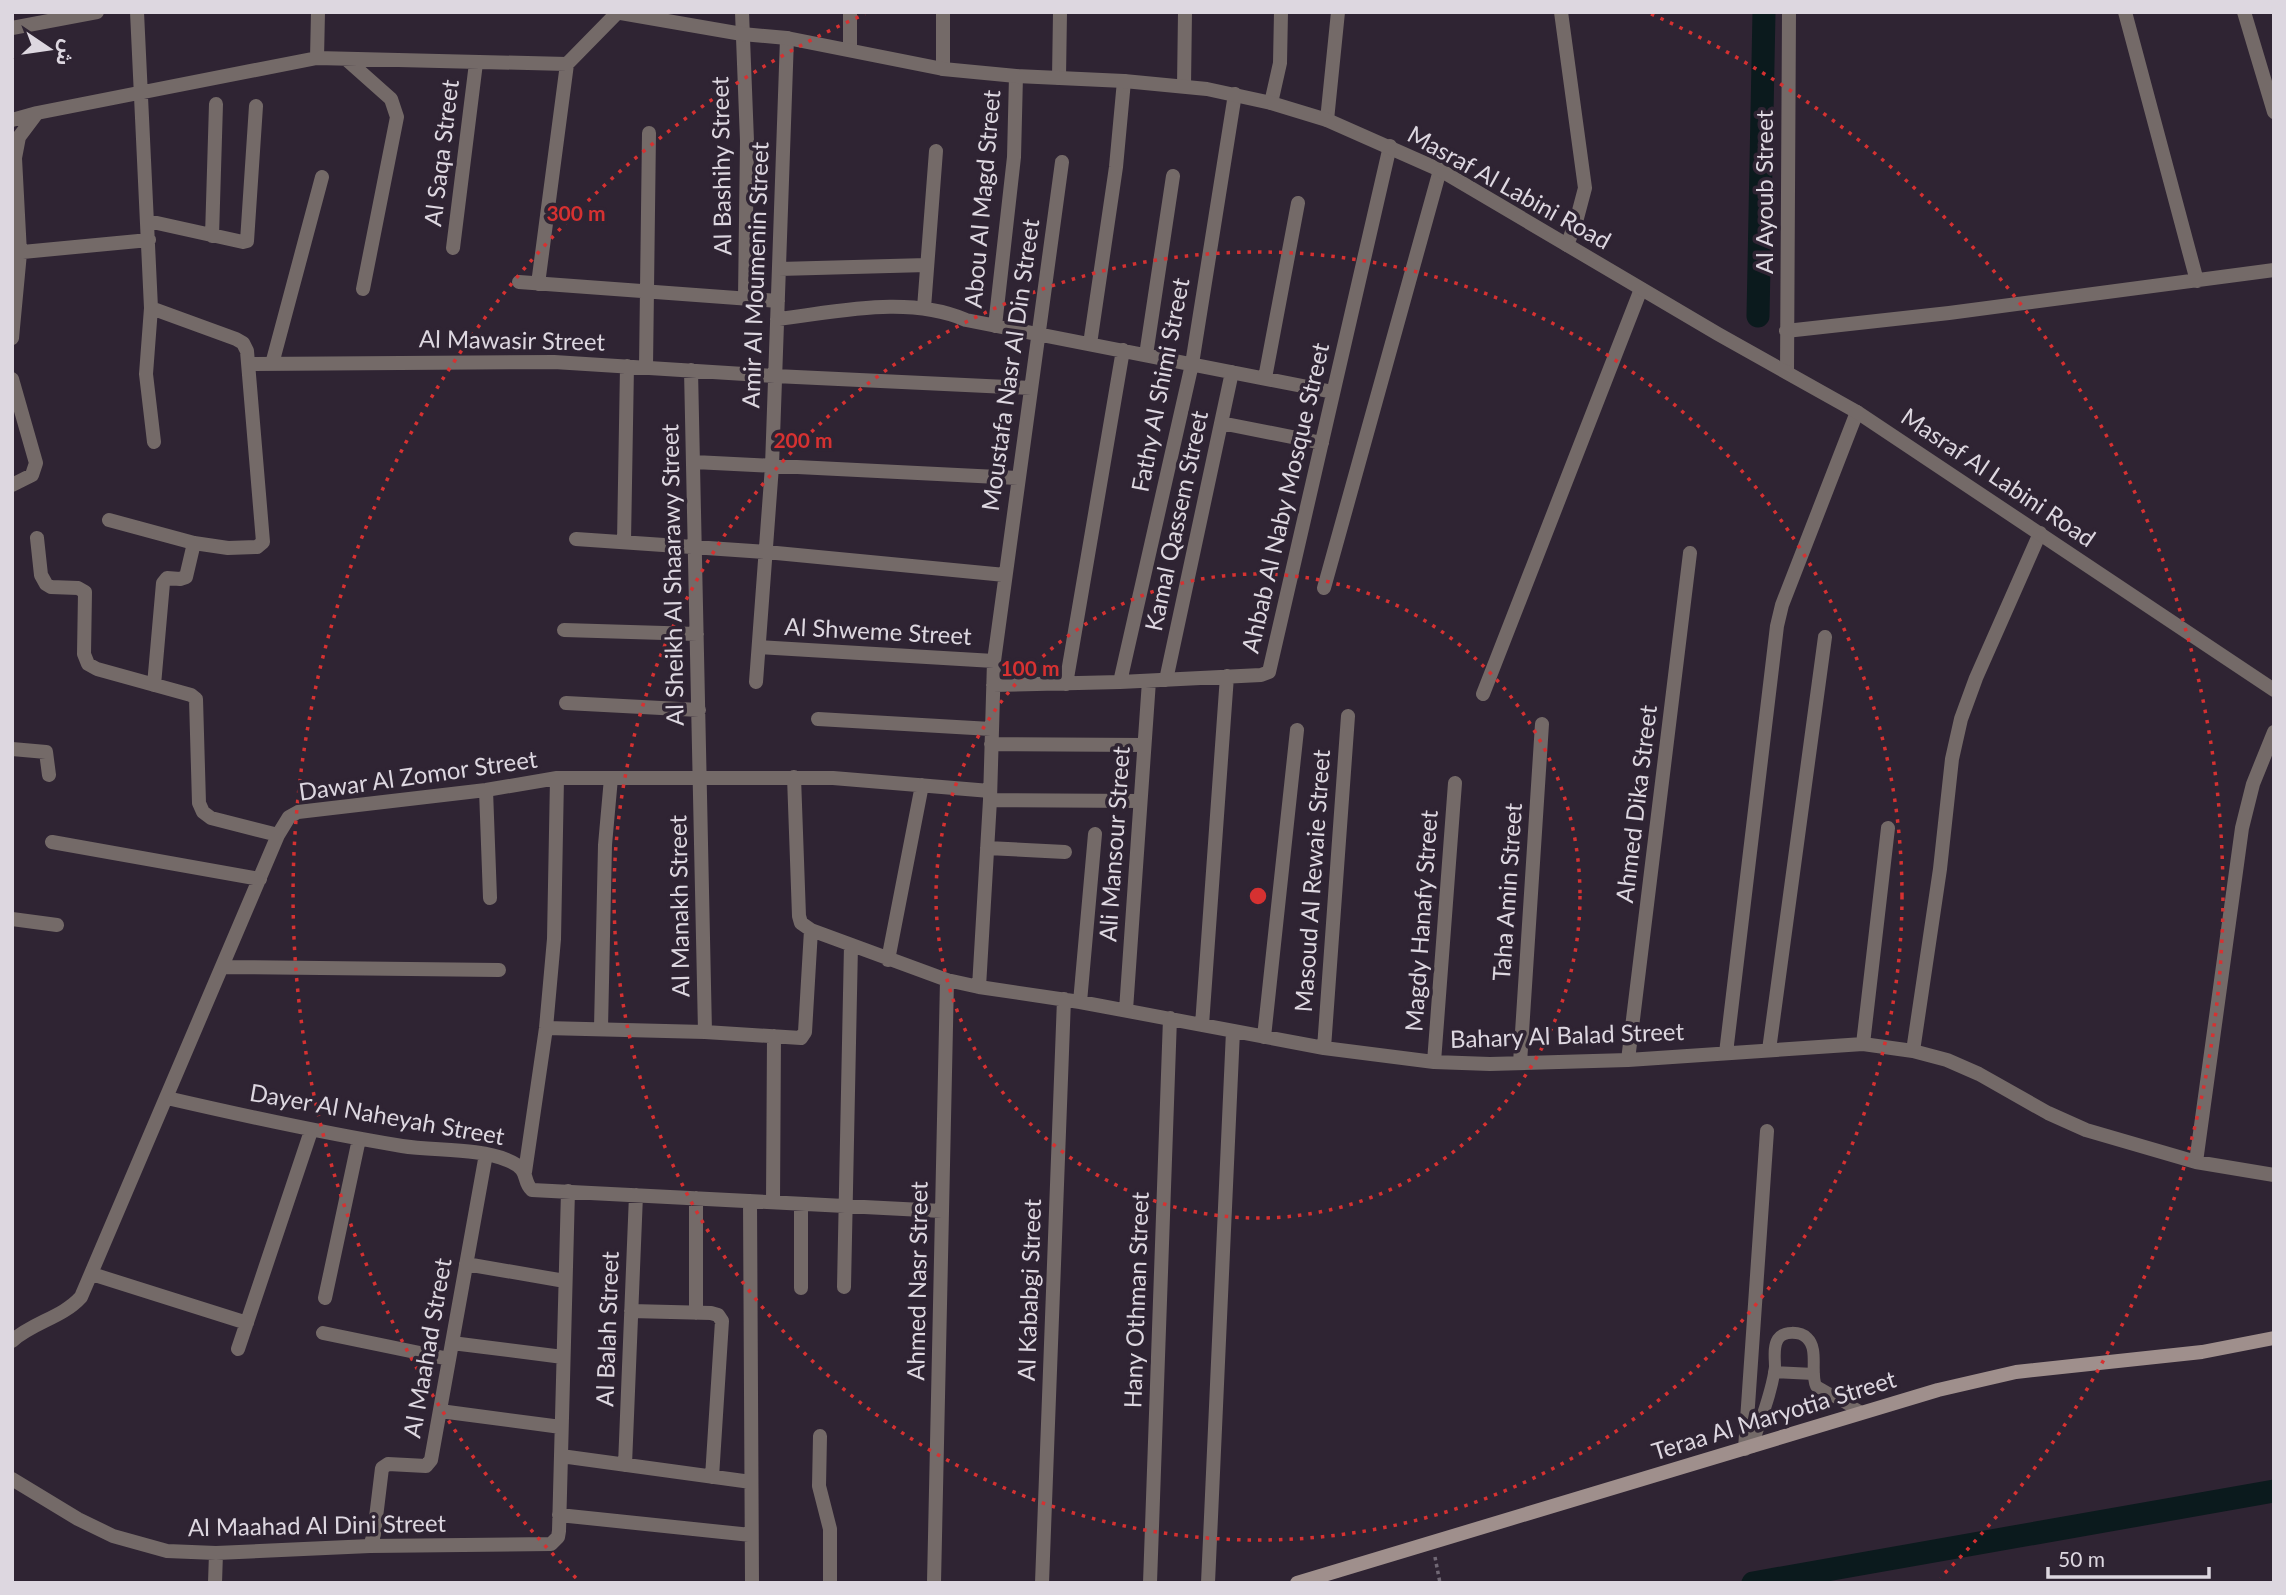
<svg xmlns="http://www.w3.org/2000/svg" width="2286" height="1595" viewBox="0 0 2286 1595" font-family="Lato,'Noto Sans Arabic',sans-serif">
<rect width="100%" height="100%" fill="#2f2433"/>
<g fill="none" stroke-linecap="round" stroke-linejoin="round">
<path stroke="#0b1a1d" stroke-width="23" d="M 1758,316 L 1764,12
M 1753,1583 L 2274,1491"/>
<path stroke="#716875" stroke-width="3.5" stroke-dasharray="3.5 3.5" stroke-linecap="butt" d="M 1435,1557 L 1440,1583"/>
<path stroke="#746a68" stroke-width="12" d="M 1774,1372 L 1814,1374
M 1752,1447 C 1760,1421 1772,1393 1775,1367 C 1775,1358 1773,1347 1778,1339 C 1783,1331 1800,1331 1807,1338 C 1819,1349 1810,1372 1816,1386 L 1863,1413"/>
<path stroke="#746a68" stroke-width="14" d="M 137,12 L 151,308 L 146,374 L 154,442
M 742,12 L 747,141 L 745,298
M 1561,12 L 1585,188 L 1576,222 L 1567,245
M 2125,12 L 2197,281
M 2244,12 L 2274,112
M 850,49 L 850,12
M 317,58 L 318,12
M 346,59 L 391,99 L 397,117 L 363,289
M 943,69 L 943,12
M 1059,78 L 1060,12
M 1184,86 L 1185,12
M 1271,103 L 1280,63 L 1281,12
M 12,120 L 37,113
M 1327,120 L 1338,12
M 148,221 L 243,242 L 247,241 L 256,106
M 212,236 L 216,104
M 453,248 L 476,63
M 12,253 L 149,240
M 779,269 L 927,265
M 519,282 L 778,301
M 538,284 L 567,64
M 924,308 L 936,151
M 777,319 C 838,312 908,295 966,320 L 1333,392
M 995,326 L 1014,157 L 1016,76
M 1786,331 L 1949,313 L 2274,270
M 12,338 L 20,253 L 15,158 L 19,137 L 37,113 L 317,58 L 567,64 L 618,12
M 1090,344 L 1116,167 L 1124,81
M 1146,355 L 1173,176
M 248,364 L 554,362 L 775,376 L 1031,388
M 272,364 L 322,177
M 646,367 L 649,133
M 691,370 L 705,1032
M 1787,372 L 1789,12
M 1265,378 L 1298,203
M 12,379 L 36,463 L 32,475 L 12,485
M 1221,423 L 1322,443
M 694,462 L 1018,478
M 109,520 L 194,543 L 228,548 L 257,547 L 263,542 L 247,351 L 243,343 L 236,339 L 151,308
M 37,538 L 41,575 L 46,584 L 51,587 L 78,588 L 85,592 L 84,654 L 88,664 L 97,669 L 191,695 L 196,699 L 199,803 L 203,812 L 211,818 L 278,835
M 576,539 L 766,552 L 1005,575
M 624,542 L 627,366
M 1324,588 L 1440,170
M 564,630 L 697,634
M 759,647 L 994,661
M 1166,680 L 1232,372
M 756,682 L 772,466 L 787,38
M 1120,682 L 1192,364 L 1235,94
M 1066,684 L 1123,350
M 154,685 L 163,583 L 167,578 L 180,579 L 186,577 L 194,543
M 993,685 L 1120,682 L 1261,675 L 1269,672 L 1390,146
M 1483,694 L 1641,289
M 566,703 L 699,710
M 818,719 L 991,729
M 991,744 L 1144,745
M 12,749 L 46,752 L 49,775
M 794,777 L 799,916 L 801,923 L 811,930 L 947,980 L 979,987 L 1080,1002 L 1324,1048 L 1434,1062 L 1490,1064 L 1628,1060 L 1863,1044 L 1913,1051 L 1947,1060 L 1979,1074 L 2048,1113 L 2086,1130 L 2196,1162 L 2274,1175
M 486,790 L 490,898
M 990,800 L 1140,801
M 52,842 L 260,879
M 987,848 L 1065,852
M 12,919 L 57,925
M 888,960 L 922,785
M 223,967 L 499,970
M 979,987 L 990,800 L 994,661 L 1062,162
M 1080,1002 L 1095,834
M 1126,1010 L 1149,681
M 1202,1025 L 1227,676
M 546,1028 L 705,1032 L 801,1038 L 805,1032 L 811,930
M 601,1028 L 605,845 L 611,778
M 1264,1037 L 1297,730
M 1863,1044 L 1888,828
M 1324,1048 L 1348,716
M 1769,1050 L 1825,637
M 1913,1051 L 1940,869 L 1952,759 L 1961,719 L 1976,678 L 2040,533
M 1726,1053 L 1777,626 L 1782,605 L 1857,412
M 1628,1060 L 1690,553
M 1434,1062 L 1455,783
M 1520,1063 L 1542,724
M 167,1098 C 245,1116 323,1133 402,1146 C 433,1151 479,1148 507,1160 C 532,1170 521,1180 532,1190 L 942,1211
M 2196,1162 L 2242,828 L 2253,784 L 2274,732
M 525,1172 L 546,1028 L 554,939 L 557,778
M 696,1198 L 696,1313
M 750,1201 L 752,1583
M 773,1202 L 774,1036
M 801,1204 L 801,1288
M 466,1264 L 565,1281
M 92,1274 L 247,1323
M 844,1287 L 851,945
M 325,1298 L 359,1139
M 631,1311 L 711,1313 L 718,1315 L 722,1321 L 712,1477
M 323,1333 L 449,1359
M 12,1341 C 33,1322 62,1318 81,1297 L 278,835 L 289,817 L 298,812 L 486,790 L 557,778 L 833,778 L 990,791
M 452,1343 L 563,1357
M 238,1349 L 311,1131
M 440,1411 L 561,1427
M 820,1436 L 819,1486 L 830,1529 L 830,1583
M 1745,1449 L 1767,1131
M 561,1456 L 751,1482
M 625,1465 L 636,1195
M 12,1479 L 78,1519 L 113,1536 L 167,1551 L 216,1553 L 370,1546 L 551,1544 L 558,1537 L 559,1531 L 568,1191
M 559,1515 L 751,1535
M 370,1546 L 374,1534 L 382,1468 L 388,1464 L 426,1466 L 431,1460 L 486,1154
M 215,1583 L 216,1553
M 934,1583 L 947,980
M 1042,1583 L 1064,999
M 1150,1583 L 1170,1018
M 1208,1583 L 1233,1031"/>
<path stroke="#746a68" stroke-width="14" d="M 615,12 L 742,34 L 787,38 L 943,69 L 1016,76 L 1124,81 L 1207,89 L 1271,103 L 1327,120 L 1440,170 L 1718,334 L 1857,412 L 2274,690
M 12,28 L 97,12"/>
<path stroke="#9f8f8c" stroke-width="14" d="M 1297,1583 L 1938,1390 L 2016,1372 L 2202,1352 L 2274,1338"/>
</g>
<g fill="none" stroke="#d63131" stroke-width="3.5" stroke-dasharray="3.5 7">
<circle cx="1258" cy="896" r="322"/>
<circle cx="1258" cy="896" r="644"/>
<path d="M576 1578A965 965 0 0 1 865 14M1651 14A965 965 0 0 1 1940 1578"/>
</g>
<g text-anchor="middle" stroke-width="7" stroke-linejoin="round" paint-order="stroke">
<g font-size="24" fill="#ddd7e0" stroke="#2f2433">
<text transform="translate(442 153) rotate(-83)" y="8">Al Saqa Street</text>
<text transform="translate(722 166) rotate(-91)" y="8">Al Bashihy Street</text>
<text transform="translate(1509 188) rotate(29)" y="8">Masraf Al Labini Road</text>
<text transform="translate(1765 192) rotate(-90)" y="8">Al Ayoub Street</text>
<text transform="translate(983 199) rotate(-85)" y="8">Abou Al Magd Street</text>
<text transform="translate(756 275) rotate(-88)" y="8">Amir Al Moumenin Street</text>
<text transform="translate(512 341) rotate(1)" y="8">Al Mawasir Street</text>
<text transform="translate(1011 365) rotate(-82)" y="8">Moustafa Nasr Al Din Street</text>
<text transform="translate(1161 385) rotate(-79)" y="8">Fathy Al Shimi Street</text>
<text transform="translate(1998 478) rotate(34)" y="8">Masraf Al Labini Road</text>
<text transform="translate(1286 498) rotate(-77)" y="8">Ahbab Al Naby Mosque Street</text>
<text transform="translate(1177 521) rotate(-78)" y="8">Kamal Qassem Street</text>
<text transform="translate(673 575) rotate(-91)" y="8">Al Sheikh Al Shaarawy Street</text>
<text transform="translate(878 632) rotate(3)" y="8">Al Shweme Street</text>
<text transform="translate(418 776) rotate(-8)" y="8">Dawar Al Zomor Street</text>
<text transform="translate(1637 804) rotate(-83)" y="8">Ahmed Dika Street</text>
<text transform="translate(1115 844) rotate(-86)" y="8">Ali Mansour Street</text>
<text transform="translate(1313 881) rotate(-86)" y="8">Masoud Al Rewaie Street</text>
<text transform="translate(1508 892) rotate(-86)" y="8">Taha Amin Street</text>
<text transform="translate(680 906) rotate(-91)" y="8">Al Manakh Street</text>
<text transform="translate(1422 921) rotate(-86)" y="8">Magdy Hanafy Street</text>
<text transform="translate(1567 1036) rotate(-2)" y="8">Bahary Al Balad Street</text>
<text transform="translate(377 1115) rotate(10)" y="8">Dayer Al Naheyah Street</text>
<text transform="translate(918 1281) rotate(-89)" y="8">Ahmed Nasr Street</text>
<text transform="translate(1030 1290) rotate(-88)" y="8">Al Kababgi Street</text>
<text transform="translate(1137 1300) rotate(-88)" y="8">Hany Othman Street</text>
<text transform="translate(608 1329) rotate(-88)" y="8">Al Balah Street</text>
<text transform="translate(428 1348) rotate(-80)" y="8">Al Maahad Street</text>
<text transform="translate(1774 1416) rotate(-17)" y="8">Teraa Al Maryotia Street</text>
<text transform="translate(317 1526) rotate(-1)" y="8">Al Maahad Al Dini Street</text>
</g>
</g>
<circle cx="1258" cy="896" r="10" fill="#d63131" stroke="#2f2433" stroke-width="3.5"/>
<g font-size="21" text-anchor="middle" font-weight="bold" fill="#d63131" stroke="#2f2433" stroke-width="7" stroke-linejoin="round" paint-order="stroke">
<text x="576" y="221">300 m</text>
<text x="803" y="448">200 m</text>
<text x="1030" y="676">100 m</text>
</g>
<rect width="2286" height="1595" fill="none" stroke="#ddd7e0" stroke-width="28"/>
<g transform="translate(49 49) rotate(103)" stroke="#2f2433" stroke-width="5" paint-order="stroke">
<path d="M0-5L12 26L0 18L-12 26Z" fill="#ddd7e0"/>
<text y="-10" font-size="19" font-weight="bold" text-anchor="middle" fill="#ddd7e0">ش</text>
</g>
<path d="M2048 1567v10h161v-10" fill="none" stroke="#ddd7e0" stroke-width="3.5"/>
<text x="2058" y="1567" font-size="21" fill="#ddd7e0" stroke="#2f2433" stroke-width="5" paint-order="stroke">50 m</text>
</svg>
